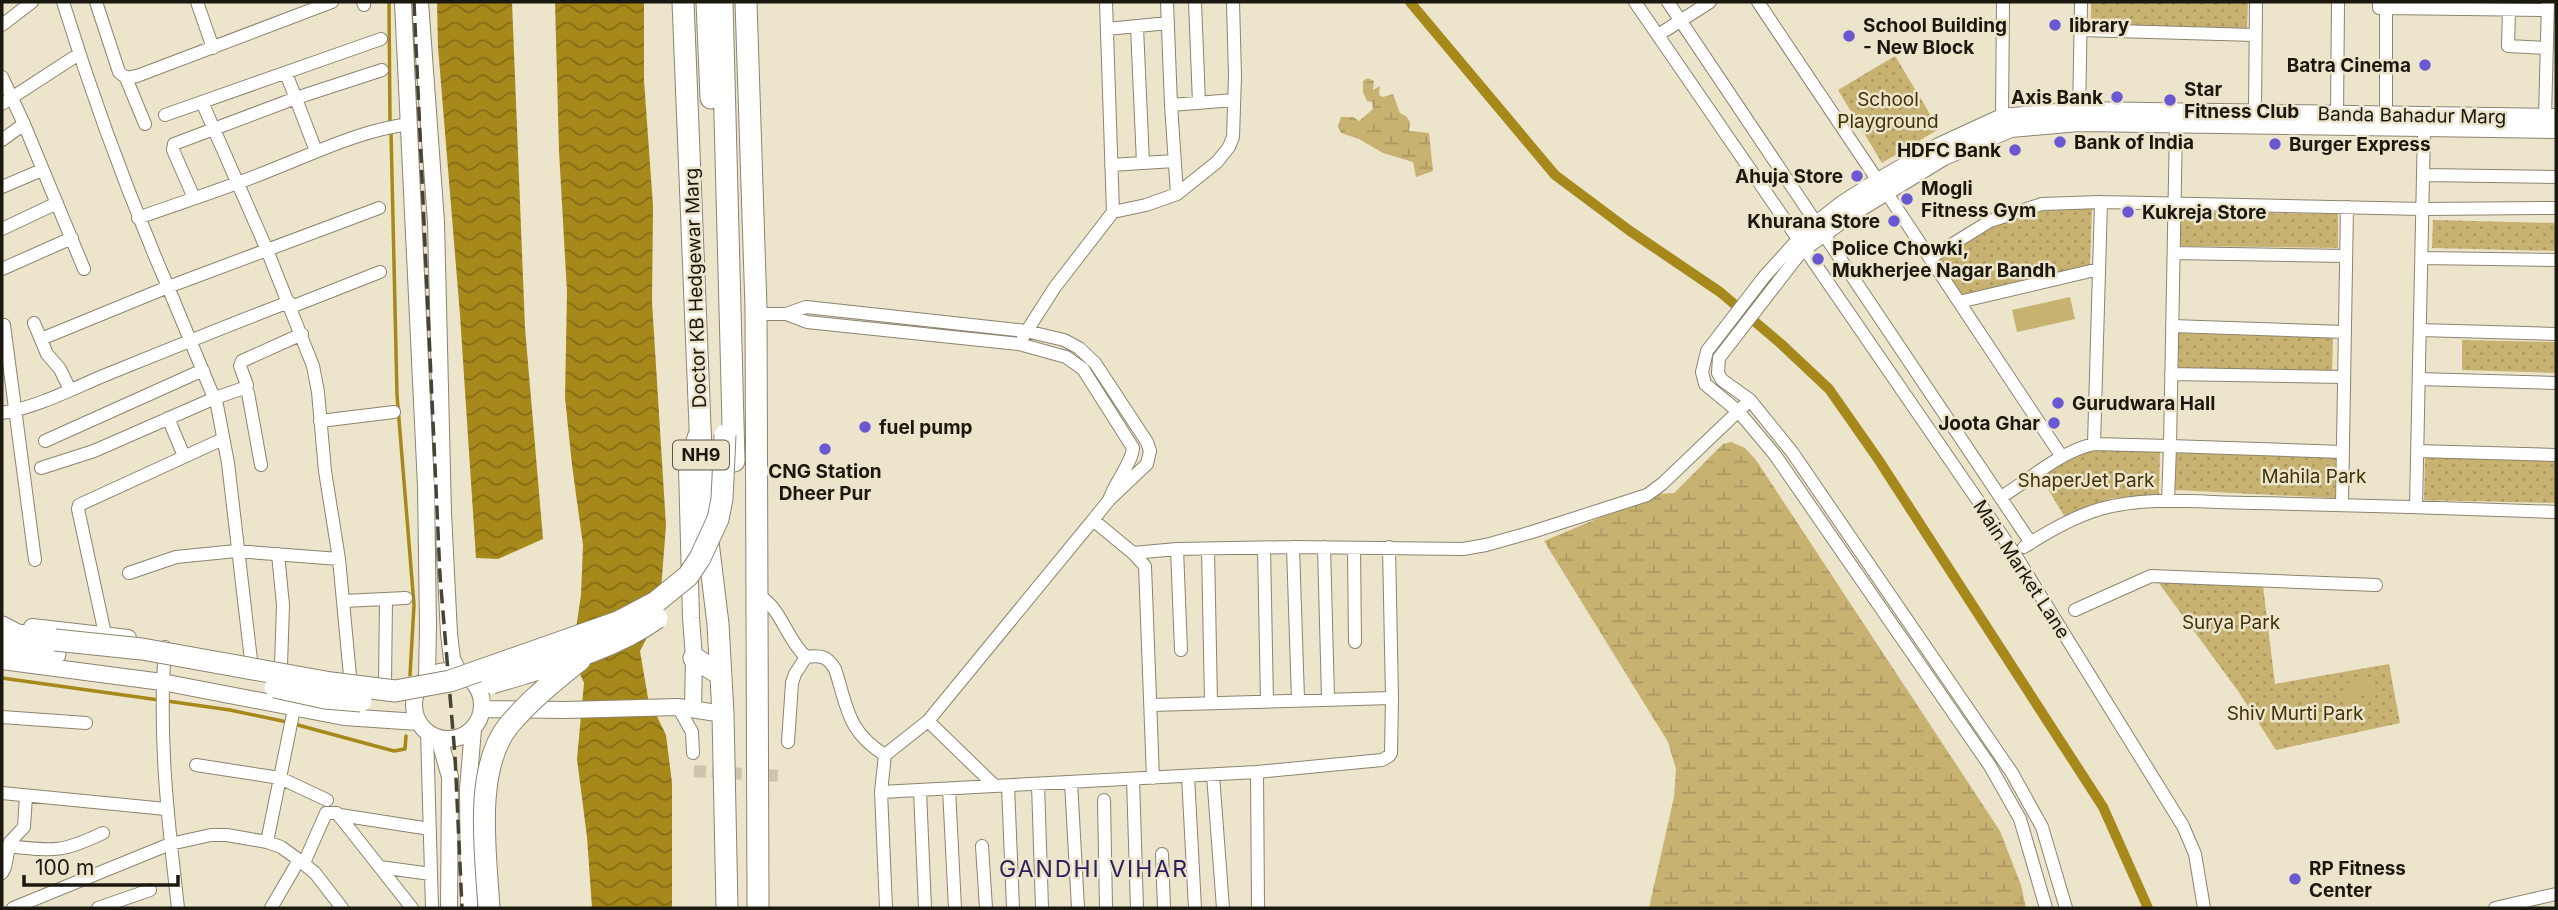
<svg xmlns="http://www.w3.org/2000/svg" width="2558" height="910" viewBox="0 0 2558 910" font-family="Inter,sans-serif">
<defs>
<pattern id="green-dots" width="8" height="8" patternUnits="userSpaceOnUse" patternTransform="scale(1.75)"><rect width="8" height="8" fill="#c8b272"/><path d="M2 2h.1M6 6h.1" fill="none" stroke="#ab9862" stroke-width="1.8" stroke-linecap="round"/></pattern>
<pattern id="wetland-marsh" width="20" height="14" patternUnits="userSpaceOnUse" patternTransform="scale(1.75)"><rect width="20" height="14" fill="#c8b272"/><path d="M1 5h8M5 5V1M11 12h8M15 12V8" fill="none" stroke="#ab9862"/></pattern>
<pattern id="water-waves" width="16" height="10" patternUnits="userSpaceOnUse" patternTransform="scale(1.75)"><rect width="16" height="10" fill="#a6881b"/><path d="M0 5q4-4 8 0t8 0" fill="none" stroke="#866e16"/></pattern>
</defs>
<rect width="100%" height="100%" fill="#ece4cb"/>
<path fill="url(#green-dots)" d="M 2091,2 L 2248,2 L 2247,30 L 2091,23 Z
M 1895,56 L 1939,129 L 1882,163 L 1838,90 Z
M 2043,207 L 2092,207 L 2090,266 L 1962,296 L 1937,259 L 1994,224 Z
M 2180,212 L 2338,214 L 2338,248 L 2179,246 Z
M 2433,220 L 2556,223 L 2556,251 L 2432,248 Z
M 2177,333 L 2333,338 L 2332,373 L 2176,369 Z
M 2462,340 L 2556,342 L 2556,373 L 2462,370 Z
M 2115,449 L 2160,452 L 2159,496 L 2112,498 L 2066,519 L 2040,476 C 2067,457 2082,451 2115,449 Z
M 2174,449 L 2337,456 L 2335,498 L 2175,490 Z
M 2425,456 L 2556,459 L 2556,503 L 2424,500 Z
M 2158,582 L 2263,586 L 2275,684 L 2389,664 L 2400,723 L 2276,750 L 2238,691 Z"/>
<path fill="url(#wetland-marsh)" d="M 1368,78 L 1374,81 L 1373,90 L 1380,86 L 1379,95 L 1383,97 L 1393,94 L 1400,113 L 1406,116 L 1410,122 L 1409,131 L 1429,133 L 1433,171 L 1416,177 L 1413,162 L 1383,153 L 1359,139 L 1341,133 L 1338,126 L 1341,117 L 1353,117 L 1359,121 L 1373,109 L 1372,102 L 1367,101 L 1363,92 L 1363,81 Z
M 1731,442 L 1745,448 L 1756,460 L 2000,831 L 2021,885 L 2026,908 L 1649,908 L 1674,797 L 1676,769 L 1668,742 L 1544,541 L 1656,494 L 1674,493 L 1723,444 Z"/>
<path fill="#c8b272" d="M 2070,297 L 2075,319 L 2017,332 L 2012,310 Z
M 2374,678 L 2377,693 L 2346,699 L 2343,684 Z"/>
<path fill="url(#water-waves)" d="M 437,2 L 512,2 L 525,328 L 543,539 L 498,559 L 476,558 L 460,315 L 438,47 Z
M 555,2 L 644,2 L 644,80 L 653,206 L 652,302 L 666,526 L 659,614 L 640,651 L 648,698 L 666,735 L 672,783 L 672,908 L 592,908 L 587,837 L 577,759 L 584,683 L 572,656 L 581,595 L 583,545 L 572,465 L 565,398 L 567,292 L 559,151 Z"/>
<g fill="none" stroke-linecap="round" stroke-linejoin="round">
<path stroke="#a6881b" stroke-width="3.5" d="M 389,2 L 390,124
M 391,132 L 397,395 L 414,605 L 410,675
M 2,678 L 159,700
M 167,701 L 230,710 L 287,722
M 294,724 L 394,751 L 405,749 L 406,736"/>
<path stroke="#a6881b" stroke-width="10" d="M 1410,2 L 1555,175 L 1630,231 L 1720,292 L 1780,343 L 1829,389 L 1878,459 L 2103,807 L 2148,908"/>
<path stroke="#cdc5af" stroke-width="12" stroke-dasharray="12 6" stroke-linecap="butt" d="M 694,771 L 780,776"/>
<defs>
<path id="street" d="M 63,2 C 93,99 128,194 168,287 L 379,208
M 96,2 L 119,72 L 126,78 L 137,76 L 332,2
M 197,2 L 213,48
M 363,2 L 364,5
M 1106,2 L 1113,212
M 1167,2 L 1171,105
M 1195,2 L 1199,103
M 1635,2 L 2014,553 L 2183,826 L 2195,854 L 2204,908
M 1668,2 L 2031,543
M 1758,2 L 1878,181
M 2003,2 L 2002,117 L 2007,123
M 2379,2 L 2379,8 L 2386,8 L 2386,114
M 2386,8 L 2548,10
M 2509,10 L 2508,46 L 2547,48
M 2,25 L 32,2
M 1137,27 L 1143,163
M 1107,29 L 1168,23
M 2080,30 L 2255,35
M 1658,35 L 1710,2
M 286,73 L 316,151
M 2,77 L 24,124 L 84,269
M 126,78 L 145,124
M 202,102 L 267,250 L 313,366 L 318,392 L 325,471 L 339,559 L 350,676
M 2,104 L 79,54
M 2255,112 L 2256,2
M 165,115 L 381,39
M 2337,115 L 2338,2
M 2079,116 L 2081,2
M 2545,117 L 2548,2
M 2,140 L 24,124
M 1111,165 L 1174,161
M 2424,175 L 2556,177
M 2,187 L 42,170
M 1886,192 L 2062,457
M 1177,194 L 1171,105 L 1234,100
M 194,198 L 173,150 L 174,144 L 296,98 L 382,70
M 138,218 C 182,202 228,188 271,170 C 317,152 361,130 410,124
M 2,229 L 57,203
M 1799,238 L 1764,277 L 1707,351 L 1702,372 L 1705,384 L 1739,412 L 1775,455 L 1990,766 L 2020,819 L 2046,908
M 1805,247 L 1719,358 L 1718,373 L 1722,380 L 1750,400 L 1792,452 L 2012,773 L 2042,827 L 2066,908
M 2174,253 L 2346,256
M 1930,258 L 1990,221 L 2042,204 L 2101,202 L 2423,209 L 2556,208
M 2422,258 L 2556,260
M 2,269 L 72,238
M 1959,302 L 2099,269
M 291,307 L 380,272
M 756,314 L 786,314 L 806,307 L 1026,331 L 1064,340 L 1079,348 L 1095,363 L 1147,442 L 1150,451 L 1147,464 L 1109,500 L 1093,520
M 786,314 L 807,322 L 1019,344 L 1066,357 L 1083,369 L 1133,448 C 1132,463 1115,482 1109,500
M 34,323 L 47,354 L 60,369 L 70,390
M 4,325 L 35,560
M 2172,326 L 2345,332
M 2420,330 L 2556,334
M 1023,337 L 1055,287 L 1113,212 L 1146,205 L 1177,194 L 1217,162 L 1229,147 L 1233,137 L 1235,76 L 1233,2
M 41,339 L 168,287 L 217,405 L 228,463 L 251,660
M 2171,374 L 2344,377
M 2419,379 L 2556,383
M 246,389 L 247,385 L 240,366 L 242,361 L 302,334
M 2,413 C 37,407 70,390 103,376 C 165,351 226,326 289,302
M 168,418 L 184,456
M 320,421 L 394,412
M 45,441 L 203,370
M 2094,444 L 2101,202
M 2417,451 L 2556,455
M 41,468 L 94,451 L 215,398 L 244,388 L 248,393 L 261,465
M 2001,497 C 2031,479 2059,452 2094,444 L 2170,446 L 2176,126
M 2168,501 L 2170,446 L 2343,452
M 2342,504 L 2347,207
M 2416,507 L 2424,129
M 1293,547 L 1298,699
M 1324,547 L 1328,698
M 2024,547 C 2047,532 2073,517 2100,509 C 2149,495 2203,503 2253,503 C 2354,505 2455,508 2556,512
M 1264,548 L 1267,701
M 1354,548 L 1355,642
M 1177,549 L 1181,650
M 1208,549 L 1211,702
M 1133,553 L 1145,566 L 1153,778
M 278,554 L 283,605 L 281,665
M 129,573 L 176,557 L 236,551 L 339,559
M 756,594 C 782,607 785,638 806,657 C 821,655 827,656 835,669 C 848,709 847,731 885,755 L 928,721 L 1093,520 L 1133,553 L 1177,549 L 1293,547 L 1463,549 L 1486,545 L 1532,532 L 1647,495 L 1662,484 L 1750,400
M 343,601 L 406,598
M 2075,610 L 2151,576 L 2376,585
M 105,634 L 78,509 L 79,505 L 223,439
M 165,647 C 158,735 168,821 178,908
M 385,684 L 386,599
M 1151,705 L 1392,698
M 678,707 L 692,732 L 693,753
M 2,717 L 86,723
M 928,721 L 995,786
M 427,732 L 432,908
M 788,742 L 792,683 L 795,674 L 806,657
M 885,755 L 881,792 L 886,908
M 196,765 L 280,778 L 327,800
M 1213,775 L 1223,908
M 1188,776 L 1195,908
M 1133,779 L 1137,908
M 1071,782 L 1078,908
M 1038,784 L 1042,908
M 1008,786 L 1013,908
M 949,789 L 955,908
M 920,791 L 925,908
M 881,792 L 1257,772
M 2,793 L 166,809
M 1104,800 L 1106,908
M 340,815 L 430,829
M 8,846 C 54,851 61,853 103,833
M 982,846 L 986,908
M 1162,854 L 1164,908
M 299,860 L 315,873 L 342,908
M 304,863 L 326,813 L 337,813 L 412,908
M 380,867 L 431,874
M 2,873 L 5,867 L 10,842 L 24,827 L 26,796
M 13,908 L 170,844 L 211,835 L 227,835 L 267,842
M 98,908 L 150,890
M 271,908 L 299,860 L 281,847 L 267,842 L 296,699
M 1258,908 L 1257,772 L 1382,760 L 1389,756 L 1391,753 L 1392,698 L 1389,547
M 2495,908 L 2556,894"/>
<path id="secondary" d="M 403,2 L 426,486 L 428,626 L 427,678
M 420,2 L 436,222 L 443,513 L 449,634 L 452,659 L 458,671
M 1799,238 L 1842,204 L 1878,181 L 1939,146 L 2002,117 L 2079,110 L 2556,117
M 1805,247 L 1849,215 L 1944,157 L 2011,129 L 2079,123 L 2556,130
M 32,627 L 128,638
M 2,661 L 162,682 L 344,717 L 418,722
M414 705a34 34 0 1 1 68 0a34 34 0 1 1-68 0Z
M 482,709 L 566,710 L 678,707 L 723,714
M 693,709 L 694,658 L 691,618 L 687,468 L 696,436
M 439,738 L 450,777 L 449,908
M 469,908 L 468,789 L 473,729"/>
<path id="highway" d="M 683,2 L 703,501 L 718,624 L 723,714 L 727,908
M 707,2 L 711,98
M 722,2 L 734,461
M 746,2 L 756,308 L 758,908
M 2,627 L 17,635 L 55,640
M 2,649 L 55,654
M 694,658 L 720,674"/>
</defs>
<use href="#street" stroke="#8c846e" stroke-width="14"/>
<use href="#secondary" stroke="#8c846e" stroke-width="18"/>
<use href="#highway" stroke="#8c846e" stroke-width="23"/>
<use href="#street" stroke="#fff" stroke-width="12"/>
<use href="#secondary" stroke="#fff" stroke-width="16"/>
<use href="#highway" stroke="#fff" stroke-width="21"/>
<path stroke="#464235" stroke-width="3.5" stroke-dasharray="14 7" stroke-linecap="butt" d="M 414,2 L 440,576 L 455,756 L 462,908"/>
<defs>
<path id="highway-bridge" d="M 55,640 L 142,649 L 331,683 L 395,691 L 450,681 L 618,622 L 656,602 L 688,576 L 700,558 L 718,519 L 722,499 L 725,435
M 492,683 C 547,666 609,652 657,618
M 275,687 L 325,698 L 361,701
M 489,908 C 486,855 473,769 509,725 C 530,700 555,680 580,660"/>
</defs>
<use href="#highway-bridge" stroke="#8c846e" stroke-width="23" stroke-linecap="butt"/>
<use href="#highway-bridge" stroke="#fff" stroke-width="21"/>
</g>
<g fill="#6a58d2" stroke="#ece4cb" stroke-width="2.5">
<circle cx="2055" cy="25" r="7"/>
<circle cx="1849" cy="36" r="7"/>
<circle cx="2425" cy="65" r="7"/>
<circle cx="2117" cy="97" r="7"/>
<circle cx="2170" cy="100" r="7"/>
<circle cx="2060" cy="142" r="7"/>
<circle cx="2275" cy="144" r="7"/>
<circle cx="2015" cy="150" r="7"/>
<circle cx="1857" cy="176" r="7"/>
<circle cx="1907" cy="199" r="7"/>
<circle cx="2128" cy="212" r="7"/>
<circle cx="1894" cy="221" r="7"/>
<circle cx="1818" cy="259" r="7"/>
<circle cx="2058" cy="403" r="7"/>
<circle cx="2054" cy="423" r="7"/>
<circle cx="865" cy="427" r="7"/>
<circle cx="825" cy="449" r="7"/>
<circle cx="2295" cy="879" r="7"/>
</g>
<g text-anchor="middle" stroke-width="5" stroke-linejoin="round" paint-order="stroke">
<rect fill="#ece4cb" stroke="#5a5547" stroke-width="2" x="673" y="440.5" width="56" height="29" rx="5"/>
<g font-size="18" font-weight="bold" fill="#1b180f">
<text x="701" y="461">NH9</text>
</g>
<g font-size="19" font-weight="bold" fill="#1b180f" stroke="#ece4cb" text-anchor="start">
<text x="1863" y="32">School Building<tspan x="1863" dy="22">- New Block</tspan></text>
<text x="2069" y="32">library</text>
<text x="2411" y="72" text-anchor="end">Batra Cinema</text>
<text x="2184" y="96">Star<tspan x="2184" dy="22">Fitness Club</tspan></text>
<text x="2103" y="104" text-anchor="end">Axis Bank</text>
<text x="2074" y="149">Bank of India</text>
<text x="2289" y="151">Burger Express</text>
<text x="2001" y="157" text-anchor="end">HDFC Bank</text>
<text x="1843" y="183" text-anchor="end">Ahuja Store</text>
<text x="1921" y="195">Mogli<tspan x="1921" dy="22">Fitness Gym</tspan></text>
<text x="2142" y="219">Kukreja Store</text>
<text x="1880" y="228" text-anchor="end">Khurana Store</text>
<text x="1832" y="255">Police Chowki,<tspan x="1832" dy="22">Mukherjee Nagar Bandh</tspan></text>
<text x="2072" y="410">Gurudwara Hall</text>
<text x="2040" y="430" text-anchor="end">Joota Ghar</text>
<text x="879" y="434">fuel pump</text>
<text x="825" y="478" text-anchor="middle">CNG Station<tspan x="825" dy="22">Dheer Pur</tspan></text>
<text x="2309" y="875">RP Fitness<tspan x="2309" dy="22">Center</tspan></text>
</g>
<g font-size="19" fill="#403308" stroke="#ece4cb">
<text x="1888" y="106">School<tspan x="1888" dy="22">Playground</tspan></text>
<text x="2314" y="483">Mahila Park</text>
<text x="2086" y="487">ShaperJet Park</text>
<text x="2231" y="629">Surya Park</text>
<text x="2295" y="720">Shiv Murti Park</text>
</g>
<g font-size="19" fill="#1b180f" stroke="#ece4cb">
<text transform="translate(2412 115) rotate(1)" y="7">Banda Bahadur Marg</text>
<text transform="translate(695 288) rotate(-92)" y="7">Doctor KB Hedgewar Marg</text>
<text transform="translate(2022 569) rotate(57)" y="7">Main Market Lane</text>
</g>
<g font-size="23" letter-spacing="2" fill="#2b225c" stroke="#ece4cb">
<text x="1094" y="877">GANDHI VIHAR</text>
</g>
</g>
<rect width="2558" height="910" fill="none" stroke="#1b180f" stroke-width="7"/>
<path d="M24 875v10h154v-10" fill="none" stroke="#1b180f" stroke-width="3.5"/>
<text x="35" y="875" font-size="21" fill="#1b180f" stroke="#ece4cb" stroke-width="5" paint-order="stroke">100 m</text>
</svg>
